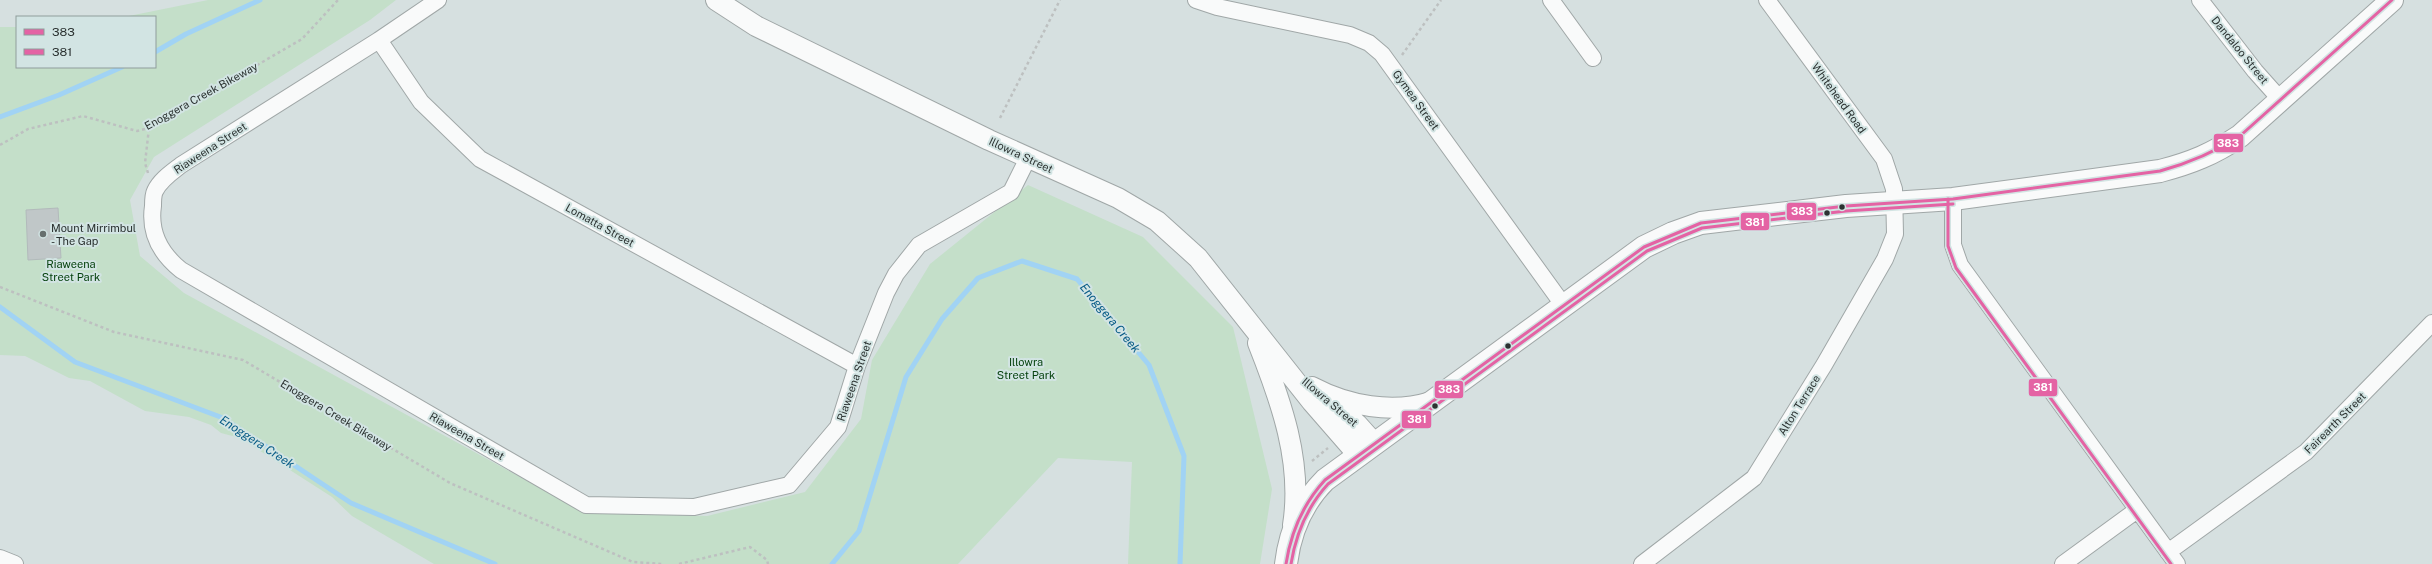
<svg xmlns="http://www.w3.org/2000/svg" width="2432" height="564" viewBox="0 0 2432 564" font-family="'Public Sans',sans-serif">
<rect width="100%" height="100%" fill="#d6e0e0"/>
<path fill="#c4dfc9" d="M 208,0 L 396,0 L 370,20 L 154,157 L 130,200 L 140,256 L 184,293 L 584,512 L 707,516 L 805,492 L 861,419 L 872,360 L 930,264 L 1028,185 L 1143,237 L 1233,327 L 1272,489 L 1260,564 L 1128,564 L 1132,462 L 1058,458 L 958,564 L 434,564 L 352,516 L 332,497 L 240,438 L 221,433 L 211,425 L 189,417 L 145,411 L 90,381 L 69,378 L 25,356 L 0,355 L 0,27 L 17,27 L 17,67 L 155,67 L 155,17 L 124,17 Z"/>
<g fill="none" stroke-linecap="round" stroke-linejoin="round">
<path stroke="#a1d3f4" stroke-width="5" d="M 155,52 L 186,34 L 260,0
M 0,117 L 59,95 L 122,67
M 0,307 L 75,362 L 223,418 L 351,503 L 495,564
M 832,564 L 859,531 L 906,377 L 942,319 L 978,278 L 1022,261 L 1077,279 L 1149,365 L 1184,456 L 1180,564"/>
</g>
<path fill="#c0c7c8" stroke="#b2babb" d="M 58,208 L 61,258 L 28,260 L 26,210 Z"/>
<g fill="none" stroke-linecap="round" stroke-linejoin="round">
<defs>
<path id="minor" d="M 438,0 L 379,40 L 181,165 C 172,172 160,180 155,191 C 153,195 153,202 153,206 C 149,233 161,254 181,270 L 586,505 L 694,507 L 789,485 L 838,427 L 857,366 L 886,293 L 896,274 L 919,245 L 1011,192 L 1028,158
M 1196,0 L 1217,7 L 1350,35 L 1369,43 L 1382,54 L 1564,306
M 1551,0 L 1593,58
M 2200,0 L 2255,71 L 2280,99
M 379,40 L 421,102 L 480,159 L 857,366
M 1953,199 L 1953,245 L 1960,265 L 2177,564
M 2168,552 L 2306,452 L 2432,323
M 0,558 L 15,564
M 1642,564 L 1754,478 L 1824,365 L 1885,259 L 1895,234 L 1894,189 L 1884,159 L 1767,0
M 2063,564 L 2137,510"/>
<path id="tertiary" d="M 716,0 L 756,26 L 989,140 L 1118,198 L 1157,221 L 1198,258 L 1312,402 L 1359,456
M 1258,343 C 1281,401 1303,462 1293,525
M 1312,387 C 1348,406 1392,414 1431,402
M 1328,399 L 1357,424 L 1375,444"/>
<path id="secondary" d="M 1286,564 C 1290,531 1302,503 1325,480 L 1644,247 L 1673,233 L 1701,223 L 1846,206 L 1953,199 L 2160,171 C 2191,163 2213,154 2240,136 L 2392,0"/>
</defs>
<use href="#minor" stroke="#a0a7a7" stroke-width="18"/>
<use href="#tertiary" stroke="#a0a7a7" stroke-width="22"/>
<use href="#secondary" stroke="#a0a7a7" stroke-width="24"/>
<path stroke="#bdc0c0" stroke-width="2.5" stroke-dasharray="3 3" stroke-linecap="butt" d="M 1402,55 L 1441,0
M 1000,118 L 1060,0
M 0,145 L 28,129 L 83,116 L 137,131 L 149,128 L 302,39 L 338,0
M 148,173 L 145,163 L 149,128
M 0,287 L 114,332 L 243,360 L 450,483 L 633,562 L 663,564
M 1312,461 L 1328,448
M 679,564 L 750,547 L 767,560 L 768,564"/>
<use href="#minor" stroke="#f9fafa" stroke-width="16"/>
<use href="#tertiary" stroke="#f9fafa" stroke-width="20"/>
<use href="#secondary" stroke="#f9fafa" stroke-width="22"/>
<defs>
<path id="bus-1" d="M 1286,564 C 1291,531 1303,504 1325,480 L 1644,247 L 1701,223 L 1846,206 L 1953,199 L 2160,171 C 2189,163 2215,152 2240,136 L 2392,0"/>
<path id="bus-2" d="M 1948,199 L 1948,246 L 1956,268 L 2171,564
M 1291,564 C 1296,533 1307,507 1328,484 L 1647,251 L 1702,228 L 1846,211 L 1953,204"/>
</defs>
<use href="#bus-1" stroke="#d2e4e3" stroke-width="6"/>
<use href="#bus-2" stroke="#d2e4e3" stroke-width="6"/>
<use href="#bus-1" stroke="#e463a4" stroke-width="3"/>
<use href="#bus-2" stroke="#e463a4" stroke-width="3"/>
</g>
<g fill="#2b3231" stroke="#d2e4e3" stroke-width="1.5">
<circle cx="1842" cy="207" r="3.5"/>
<circle cx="1827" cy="213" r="3.5"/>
<circle cx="1508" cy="346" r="3.5"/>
<circle cx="1435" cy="406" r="3.5"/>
</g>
<circle fill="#676f6e" stroke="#d2e4e3" stroke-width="1.5" cx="43" cy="234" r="4"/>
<g text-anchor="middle" stroke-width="4" stroke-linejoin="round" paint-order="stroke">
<g font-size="11" fill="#2b3231" stroke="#d2e4e3">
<text transform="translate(2240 50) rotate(51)" y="4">Dandaloo Street</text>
<text transform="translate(201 96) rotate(-29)" y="4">Enoggera Creek Bikeway</text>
<text transform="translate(1839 98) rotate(54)" y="4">Whitehead Road</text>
<text transform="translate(1416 100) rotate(54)" y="4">Gymea Street</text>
<text transform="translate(210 148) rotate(-33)" y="4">Riaweena Street</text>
<text transform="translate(1021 155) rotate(25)" y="4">Illowra Street</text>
<text transform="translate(600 225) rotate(29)" y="4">Lomatta Street</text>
<text transform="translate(854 381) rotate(-71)" y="4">Riaweena Street</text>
<text transform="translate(1330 402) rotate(40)" y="4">Illowra Street</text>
<text transform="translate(1799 405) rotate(-58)" y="4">Alton Terrace</text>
<text transform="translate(336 415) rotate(31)" y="4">Enoggera Creek Bikeway</text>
<text transform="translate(2335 423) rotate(-45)" y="4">Fairearth Street</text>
<text transform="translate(467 436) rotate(30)" y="4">Riaweena Street</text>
</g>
<g font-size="11" fill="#2b3231" stroke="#d2e4e3" text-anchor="start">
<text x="51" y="232">Mount Mirrimbul<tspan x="51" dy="13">- The Gap</tspan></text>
</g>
<g font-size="11" fill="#06420e" stroke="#d2e4e3">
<text x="71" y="268">Riaweena<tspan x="71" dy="13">Street Park</tspan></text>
<text x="1026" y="366">Illowra<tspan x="1026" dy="13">Street Park</tspan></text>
</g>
<g font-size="12" font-style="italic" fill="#075b86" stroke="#d2e4e3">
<text transform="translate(1110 318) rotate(50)" y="4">Enoggera Creek</text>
<text transform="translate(257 442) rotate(33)" y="4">Enoggera Creek</text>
</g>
</g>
<g stroke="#d2e4e3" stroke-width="1.5">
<rect x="2213" y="133" width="31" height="20" rx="4" fill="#e463a4"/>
<rect x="1786" y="202" width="31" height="19" rx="4" fill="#e463a4"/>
<rect x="1740" y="212" width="30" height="19" rx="4" fill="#e463a4"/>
<rect x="2028" y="378" width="30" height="19" rx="4" fill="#e463a4"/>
<rect x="1434" y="380" width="30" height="19" rx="4" fill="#e463a4"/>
<rect x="1401" y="410" width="31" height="19" rx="4" fill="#e463a4"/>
</g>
<g font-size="11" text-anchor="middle" font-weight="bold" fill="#fff">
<text x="2228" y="147">383</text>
<text x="1802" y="215">383</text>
<text x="1755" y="226">381</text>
<text x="2043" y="391">381</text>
<text x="1449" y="393">383</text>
<text x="1417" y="423">381</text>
</g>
<rect x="16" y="16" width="140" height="52" fill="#d2e4e3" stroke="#8f9d9c"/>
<rect x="24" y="29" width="20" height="6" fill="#e463a4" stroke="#8f9d9c"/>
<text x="52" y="36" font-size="12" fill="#2b3231">383</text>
<rect x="24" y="49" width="20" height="6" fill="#e463a4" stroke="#8f9d9c"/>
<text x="52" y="56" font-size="12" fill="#2b3231">381</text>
</svg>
